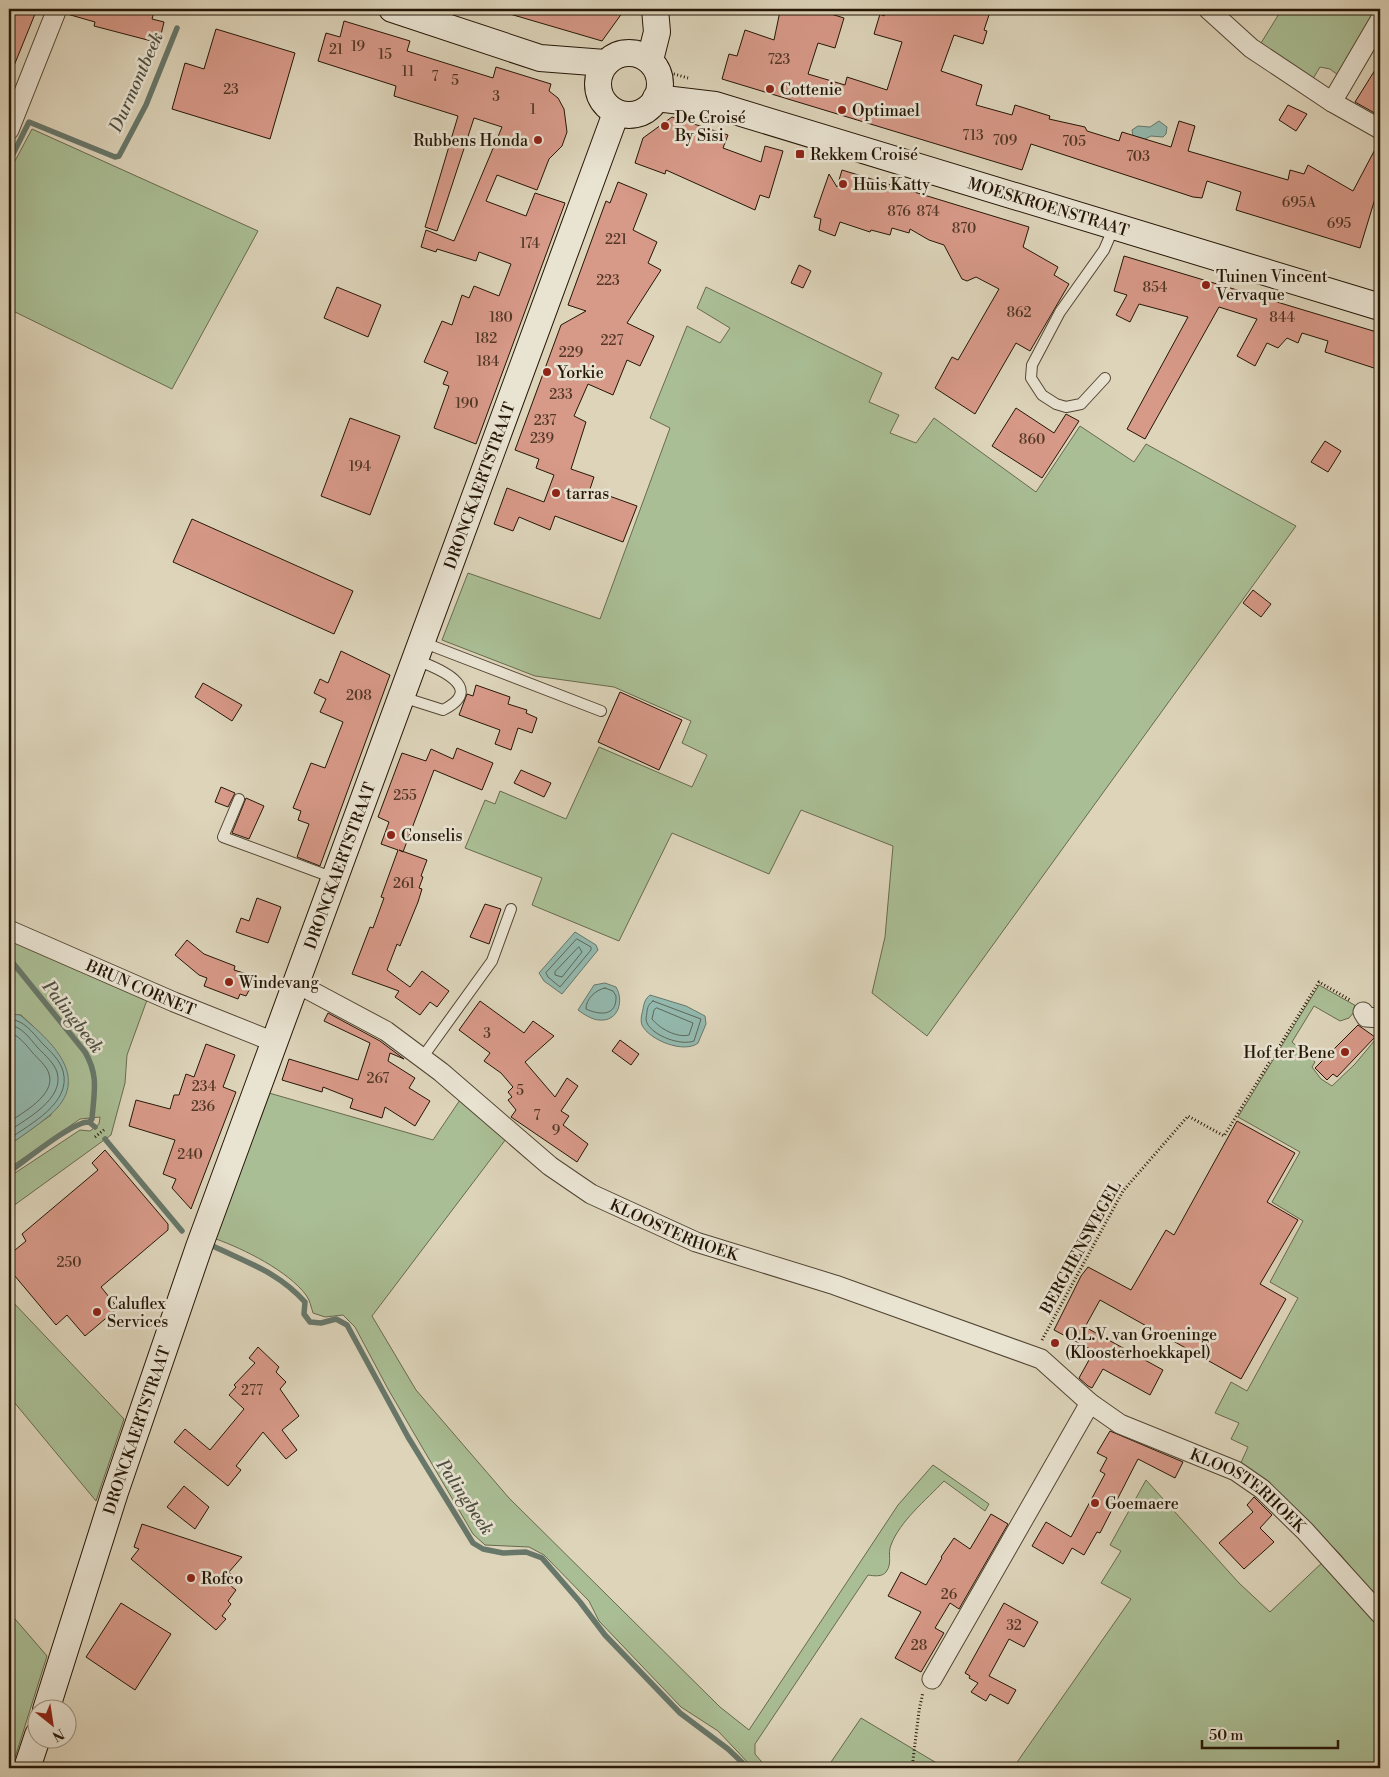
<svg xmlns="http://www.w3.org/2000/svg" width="1389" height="1777" viewBox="0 0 1389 1777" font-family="'Libre Bodoni',serif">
<rect width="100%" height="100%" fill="#ddd4ba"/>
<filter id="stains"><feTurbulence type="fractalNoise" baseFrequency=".004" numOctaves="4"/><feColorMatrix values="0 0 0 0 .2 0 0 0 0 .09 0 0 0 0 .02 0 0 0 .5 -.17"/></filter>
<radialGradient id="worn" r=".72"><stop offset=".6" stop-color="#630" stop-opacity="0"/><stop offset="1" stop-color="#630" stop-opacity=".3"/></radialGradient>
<path fill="#aabe95" stroke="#686a4e" d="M 1282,9 L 1377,9 L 1338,75 L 1330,69 L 1320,67 L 1311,82 L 1261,43 Z
M 32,129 L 258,231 L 172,389 L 9,309 L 9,172 Z
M 706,287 L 882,373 L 869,402 L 899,415 L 890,433 L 916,443 L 934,418 L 1036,492 L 1080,426 L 1134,462 L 1146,444 L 1296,526 L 927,1036 L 872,993 L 885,937 L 893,846 L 801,810 L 769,874 L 672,833 L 619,941 L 532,905 L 542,878 L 465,848 L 485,800 L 495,804 L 500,791 L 566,819 L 599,747 L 692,787 L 707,755 L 682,743 L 691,721 L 614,687 L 535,676 L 442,640 L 468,573 L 600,619 L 670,428 L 650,418 L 687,326 L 720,343 L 730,328 L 697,308 Z
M 10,939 L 147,1000 L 127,1055 L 125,1083 L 111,1135 L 9,1209 L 9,1177 L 80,1130 L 90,1131 L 99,1124 L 100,1117 L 80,1119 L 9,1168 L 9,1145 L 51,1115 L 35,1028 L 21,1015 L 9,1014 Z
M 1319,985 L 1358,1007 L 1349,1018 L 1340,1021 L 1314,1006 L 1292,1042 L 1315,1062 L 1312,1067 L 1321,1079 L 1332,1086 L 1355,1064 L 1380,1034 L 1380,1602 L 1339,1553 L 1280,1494 L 1239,1467 L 1248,1447 L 1231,1439 L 1239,1423 L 1215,1413 L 1231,1382 L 1247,1391 L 1298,1298 L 1270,1282 L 1303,1221 L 1272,1202 L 1300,1152 L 1238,1117 Z
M 269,1093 L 433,1140 L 462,1097 L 506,1139 L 372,1316 L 416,1390 L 509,1498 L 720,1707 L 749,1730 L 898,1505 L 933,1465 L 989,1504 L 985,1511 L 944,1481 C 926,1500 900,1521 891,1545 C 887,1554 893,1563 886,1572 C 882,1577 874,1576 868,1575 L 755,1744 L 755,1754 L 767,1768 L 753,1768 L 718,1731 L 681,1707 L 599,1621 L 589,1601 L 544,1555 L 529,1547 L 485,1545 L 473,1534 L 388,1389 L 355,1327 L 343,1315 L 325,1317 L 313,1313 C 311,1307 310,1300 306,1295 C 288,1271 244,1249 216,1239 Z
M 9,1298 L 124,1419 L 96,1501 L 9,1396 Z
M 1146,1480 L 1239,1583 L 1270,1612 L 1326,1559 L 1380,1622 L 1380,1768 L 1013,1768 L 1131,1599 L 1101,1583 L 1121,1551 L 1110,1545 Z
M 9,1612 L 47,1656 L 12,1767 L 9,1763 Z
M 861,1718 L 945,1768 L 827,1768 Z"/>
<path fill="#93b8ad" stroke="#67776a" d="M 1159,121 L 1167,127 L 1166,134 L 1163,137 L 1151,136 L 1145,139 L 1133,136 L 1132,130 L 1138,126 L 1150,127 Z
M 575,932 L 596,945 L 598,950 L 562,994 L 544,981 L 539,973 Z
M 605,983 L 616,987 C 624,1000 619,1022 599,1020 C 593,1020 583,1014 578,1010 L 594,985 Z
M 650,995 L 686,1006 L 705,1016 L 706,1024 L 698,1043 C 684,1054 649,1040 642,1025 C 640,1020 642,1014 643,1009 C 644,1003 645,999 650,995 Z
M 9,1014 L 20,1015 C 51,1041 93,1078 50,1115 C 37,1126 22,1136 9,1145 Z"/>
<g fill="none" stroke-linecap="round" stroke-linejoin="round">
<path stroke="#5c675a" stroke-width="1" d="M 577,939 L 591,947 L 591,950 L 560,987 L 548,977 L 546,973 Z
M 579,947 L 582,952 L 562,977 L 555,975 L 555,972 Z
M 605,988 L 613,991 L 616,996 C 617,1017 599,1015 586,1009 C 586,999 595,990 605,988 Z
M 653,1001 L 701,1019 L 694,1041 C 681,1046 653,1036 647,1023 C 645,1019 647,1015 647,1011 C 648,1006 649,1004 653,1001 Z
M 657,1008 L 693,1023 L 689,1035 C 677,1038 660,1029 652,1019 L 654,1010 Z
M 9,1019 C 24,1020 32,1032 42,1043 C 50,1051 60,1060 63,1071 C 72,1103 30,1124 9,1139
M 9,1025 C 22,1026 30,1039 38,1048 C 45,1055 54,1063 57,1072 C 65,1099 26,1119 9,1131
M 9,1033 C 18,1034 26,1045 32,1052 C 38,1059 47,1066 49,1074 C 56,1095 22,1113 9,1122"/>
<path stroke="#67776a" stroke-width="5.5" d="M 9,162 L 29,122 L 115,157 L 119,156 L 146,105 L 177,28
M 9,958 L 85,1052 C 99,1076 94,1092 92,1119 L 89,1122 L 95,1127
M 105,1139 L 182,1231
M 9,1172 C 25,1161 73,1121 89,1122
M 213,1246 C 248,1263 278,1272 305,1302 L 304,1314 L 310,1322 L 321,1323 L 336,1319 L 347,1325 L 408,1437 L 473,1543 L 483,1549 L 503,1553 L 526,1552 L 542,1558 L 580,1602 L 605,1635 L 680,1713 L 728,1749 L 748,1768
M 59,1768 L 60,1766"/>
</g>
<path fill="#d79988" stroke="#251606" d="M 9,9 L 37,9 L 9,78 Z
M 68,9 L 155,9 L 152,19 L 164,22 L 159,43 L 94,26 L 95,22 L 67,14 Z
M 503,9 L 625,9 L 602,41 L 503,12 Z
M 792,9 L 815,9 L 844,18 L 835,48 L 818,43 L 808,74 L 845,85 L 847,77 L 887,90 L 902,42 L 874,34 L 880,14 L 884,16 L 886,9 L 991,9 L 984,30 L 987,31 L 983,44 L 954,35 L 941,71 L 982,85 L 976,105 L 1012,115 L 1015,105 L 1050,116 L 1049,119 L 1085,127 L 1087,131 L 1119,141 L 1122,132 L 1171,147 L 1179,121 L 1195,126 L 1188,151 L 1288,180 L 1290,170 L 1304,174 L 1308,165 L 1353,191 L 1380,140 L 1380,194 L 1377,192 L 1360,248 L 1236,210 L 1241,192 L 1207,181 L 1202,198 L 1193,197 L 1031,144 L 1022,170 L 722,79 L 729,54 L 737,56 L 745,30 L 774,40 L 780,11 L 790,14 Z
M 344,21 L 410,41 L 407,51 L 493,78 L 496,67 L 551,84 L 549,91 L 558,98 L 564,109 L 567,132 L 562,146 L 549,159 L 537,190 L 497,175 L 486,201 L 526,216 L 535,193 L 565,203 L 476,444 L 434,428 L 449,386 L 443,384 L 448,372 L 424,362 L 442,321 L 452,325 L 462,295 L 469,298 L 474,286 L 499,296 L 511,264 L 479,252 L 476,261 L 437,249 L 436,252 L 421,247 L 426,230 L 454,241 L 502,127 L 474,118 L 437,231 L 425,227 L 458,116 L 394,96 L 396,86 L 318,61 L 326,33 L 340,37 Z
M 216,29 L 295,53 L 270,139 L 172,109 L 185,63 L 204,69 Z
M 1380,62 L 1380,116 L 1355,102 Z
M 1288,105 L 1307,114 L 1296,131 L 1279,120 Z
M 672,117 L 728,135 L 723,148 L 761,162 L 765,146 L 783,151 L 769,198 L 760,195 L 755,210 L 666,170 L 665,174 L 635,163 L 643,138 Z
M 842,170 L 1029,227 L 1023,247 L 1058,267 L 1054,275 L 1069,284 L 1030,351 L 1016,343 L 975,414 L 935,388 L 952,357 L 958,360 L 999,289 L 976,277 L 967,281 L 962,279 L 944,245 L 929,240 L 910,229 L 909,233 L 892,228 L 890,235 L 871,230 L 870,232 L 840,222 L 835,236 L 819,230 L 821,219 L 814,217 L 829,174 L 837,187 Z
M 618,182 L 647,194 L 633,230 L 657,242 L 648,263 L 661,270 L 627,323 L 654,336 L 640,366 L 627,360 L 613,395 L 588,384 L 574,416 L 586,422 L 571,469 L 594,477 L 590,489 L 637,506 L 623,542 L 555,516 L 550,530 L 519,517 L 513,531 L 494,524 L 507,488 L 544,502 L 554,475 L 536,468 L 539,459 L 515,450 L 561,325 L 586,311 L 568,305 L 606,201 L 610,203 Z
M 1124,256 L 1380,333 L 1380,370 L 1325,352 L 1328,341 L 1302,333 L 1298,343 L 1287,338 L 1278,348 L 1267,343 L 1255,366 L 1237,356 L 1257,319 L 1219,307 L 1145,439 L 1127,429 L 1188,317 L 1139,304 L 1130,322 L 1116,315 L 1127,295 L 1114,291 Z
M 799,265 L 811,271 L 803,288 L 791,283 Z
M 337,287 L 381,305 L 368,337 L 324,318 Z
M 1016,408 L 1054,433 L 1066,414 L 1079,421 L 1042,478 L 992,446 Z
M 350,418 L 400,436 L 370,515 L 321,496 Z
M 1325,441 L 1341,451 L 1328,472 L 1311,462 Z
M 192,519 L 353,591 L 334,634 L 173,562 Z
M 1253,590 L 1271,604 L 1261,617 L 1243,603 Z
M 341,651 L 390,675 L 320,866 L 297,857 L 309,824 L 298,820 L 301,811 L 293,808 L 311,763 L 325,768 L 343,722 L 320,712 L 326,699 L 314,693 L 320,679 L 328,683 Z
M 203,683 L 242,705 L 232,721 L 195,697 Z
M 476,685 L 510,697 L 508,704 L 527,710 L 526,713 L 537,718 L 532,733 L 518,728 L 511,750 L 495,744 L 500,730 L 459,715 L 467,694 L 473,696 Z
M 620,692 L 682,720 L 659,770 L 598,742 Z
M 457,748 L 493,763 L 482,790 L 434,770 L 403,852 L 399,850 L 427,860 L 421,876 L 423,877 L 419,888 L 422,889 L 418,902 L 400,946 L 397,944 L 387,970 L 410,987 L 422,971 L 449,991 L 437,1007 L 430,1002 L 420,1015 L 395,997 L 399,991 L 352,974 L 370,927 L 373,928 L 384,898 L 381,897 L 398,850 L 381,844 L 389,822 L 378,817 L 402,753 L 426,761 L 431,749 L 453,759 Z
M 521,770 L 551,783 L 544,797 L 514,783 Z
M 221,787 L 235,793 L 228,807 L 215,802 Z
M 246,798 L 264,806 L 249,839 L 232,833 Z
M 257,898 L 281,907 L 268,943 L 236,932 L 241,918 L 249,921 Z
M 485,904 L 501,909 L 489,944 L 470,937 Z
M 187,940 L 204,954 L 235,966 L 234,970 L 256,977 L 246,996 L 240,994 L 238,999 L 204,986 L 207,978 L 199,975 L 175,955 Z
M 480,1001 L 524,1033 L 533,1021 L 554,1036 L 525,1062 L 555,1097 L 567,1078 L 578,1086 L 561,1111 L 569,1116 L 563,1125 L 588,1144 L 577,1162 L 511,1117 L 516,1110 L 508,1100 L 512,1097 L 508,1092 L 513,1087 L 501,1073 L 484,1061 L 490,1053 L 459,1030 Z
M 328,1013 L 380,1041 L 404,1059 L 390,1053 L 388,1061 L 415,1078 L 409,1088 L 430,1101 L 415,1126 L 385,1107 L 382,1118 L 350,1108 L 353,1099 L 323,1087 L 322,1092 L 282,1080 L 289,1059 L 358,1080 L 370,1043 L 324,1021 Z
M 1358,1025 L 1375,1037 L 1337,1077 L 1333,1074 L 1327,1080 L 1315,1068 Z
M 620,1040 L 639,1054 L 631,1065 L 612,1051 Z
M 206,1044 L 235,1055 L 223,1087 L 236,1092 L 191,1209 L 172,1188 L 176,1179 L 163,1174 L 175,1140 L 129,1126 L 136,1100 L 170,1109 L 174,1095 L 179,1095 L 186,1074 L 194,1077 Z
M 1237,1121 L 1295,1153 L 1267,1202 L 1298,1220 L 1260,1284 L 1286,1299 L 1241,1379 L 1100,1300 L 1085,1327 L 1163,1370 L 1150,1395 L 1103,1369 L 1092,1388 L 1088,1386 L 1079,1378 L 1094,1351 L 1054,1330 L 1081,1276 L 1088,1267 L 1131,1290 L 1166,1230 L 1174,1235 Z
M 105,1150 L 168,1224 L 168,1230 L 101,1287 L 118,1308 L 85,1336 L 67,1315 L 56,1325 L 9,1269 L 9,1255 L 26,1241 L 22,1234 L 98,1170 L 92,1163 Z
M 258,1347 L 279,1367 L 276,1372 L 286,1382 L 280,1389 L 299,1416 L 282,1430 L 297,1450 L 286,1459 L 263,1432 L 236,1466 L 241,1470 L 228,1486 L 174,1442 L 185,1429 L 210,1450 L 244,1409 L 229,1395 L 236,1387 L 234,1385 L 255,1363 L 249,1358 Z
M 1110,1431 L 1183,1462 L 1175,1478 L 1138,1459 L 1100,1533 L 1097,1532 L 1084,1555 L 1072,1548 L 1063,1564 L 1032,1546 L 1046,1522 L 1071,1537 L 1105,1474 L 1100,1471 L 1107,1458 L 1097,1453 Z
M 184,1486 L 209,1507 L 195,1529 L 167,1507 Z
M 1254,1497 L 1272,1515 L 1260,1528 L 1274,1542 L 1244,1569 L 1219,1543 L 1253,1512 L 1247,1505 Z
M 991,1514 L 1008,1524 L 959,1609 L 950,1603 L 935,1628 L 944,1633 L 921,1672 L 895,1658 L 921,1612 L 888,1596 L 901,1572 L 926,1585 L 942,1558 L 941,1557 L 954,1538 L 970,1549 Z
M 142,1524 L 242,1557 L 229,1572 L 232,1575 L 226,1582 L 236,1590 L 228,1601 L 231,1604 L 222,1616 L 226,1619 L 216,1630 L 131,1559 L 139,1549 L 134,1547 Z
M 121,1603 L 171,1634 L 135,1690 L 86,1657 Z
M 1004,1603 L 1038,1622 L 1024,1647 L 1009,1639 L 989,1676 L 1016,1690 L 1008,1704 L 990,1694 L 986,1701 L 971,1692 L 978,1683 L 969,1678 L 970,1676 L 965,1673 Z"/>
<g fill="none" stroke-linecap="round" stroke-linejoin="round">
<defs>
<path id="lane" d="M 1105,378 L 1081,404 L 1066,407 L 1056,404 L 1042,395 L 1031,378 L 1032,365 L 1060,312 L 1104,250 L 1114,227
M 422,642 L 601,711
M 402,697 L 443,710 C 487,688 438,668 416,660
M 239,799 L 223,837 L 334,878
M 422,1058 L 492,961 L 511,909"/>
<g id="street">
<path d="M 1208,9 L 1251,48 L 1332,102 L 1380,129"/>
<path d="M 1332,102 L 1380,20"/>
<path d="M 9,130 L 57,9"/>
<path id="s1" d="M 9,930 L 174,1002 L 274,1042"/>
<path id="s2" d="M 296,983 L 386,1031 L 441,1072 L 550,1166 L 591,1194 L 696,1242 L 835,1285 L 1041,1359 L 1090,1403 L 1120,1424 L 1236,1471 L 1262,1489 L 1305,1531 L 1380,1614"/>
<path d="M 1363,1012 L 1366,1017 L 1380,1018"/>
<path d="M 932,1679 L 1090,1403"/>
</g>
<g id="secondary">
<path d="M 392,9 L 540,58 L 605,63"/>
<circle cx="629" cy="84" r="31"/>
<path d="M 650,60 L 657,32 L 655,9"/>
<path id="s3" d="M 656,98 L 715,105 L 1380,307"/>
<path id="s4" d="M 46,1710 L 115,1492 L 199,1247 L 616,113"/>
<path d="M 27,1768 L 38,1735"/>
</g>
</defs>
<use href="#lane" stroke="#534633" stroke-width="12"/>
<use href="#street" stroke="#534633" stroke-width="21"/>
<use href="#secondary" stroke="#251606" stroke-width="28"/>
<path stroke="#251606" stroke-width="3" stroke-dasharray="1 2.5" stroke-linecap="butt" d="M 667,72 L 688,78
M 95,1137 L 105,1129
M 1042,1340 L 1123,1191 L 1188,1116 L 1224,1136 L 1319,982 L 1350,1000
M 912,1768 L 919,1711 L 923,1692"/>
<use href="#lane" stroke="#e9e3d2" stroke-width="10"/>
<use href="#street" stroke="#e9e3d2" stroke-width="19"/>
<use href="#secondary" stroke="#e9e3d2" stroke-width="26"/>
</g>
<g fill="#8f2418" stroke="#e9e3d2" stroke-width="2">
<circle cx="770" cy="89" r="5"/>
<circle cx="842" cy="110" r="5"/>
<circle cx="665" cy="126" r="5"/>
<circle cx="538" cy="140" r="5"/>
<rect x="795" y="149" width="10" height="10" rx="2.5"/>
<circle cx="843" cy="184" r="5"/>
<circle cx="1206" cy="285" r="5"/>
<circle cx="547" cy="372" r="5"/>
<circle cx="556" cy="493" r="5"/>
<circle cx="391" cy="835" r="5"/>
<circle cx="229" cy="982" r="5"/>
<circle cx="1345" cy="1052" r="5"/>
<circle cx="97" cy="1312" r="5"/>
<circle cx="1055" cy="1343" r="5"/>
<circle cx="1095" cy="1503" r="5"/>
<circle cx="191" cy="1578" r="5"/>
</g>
<g text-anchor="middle" stroke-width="5" stroke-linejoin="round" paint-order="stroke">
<g font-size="14" fill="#523726">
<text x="358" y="51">19</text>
<text x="336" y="54">21</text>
<text x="385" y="59">15</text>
<text x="779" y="64">723</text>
<text x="408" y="76">11</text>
<text x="435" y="81">7</text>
<text x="455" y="85">5</text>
<text x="231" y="94">23</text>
<text x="496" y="101">3</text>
<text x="533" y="114">1</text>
<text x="973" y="140">713</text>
<text x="1005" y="145">709</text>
<text x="1074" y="146">705</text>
<text x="1138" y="161">703</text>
<text x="1299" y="207">695A</text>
<text x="899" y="216">876</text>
<text x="928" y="216">874</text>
<text x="1339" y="228">695</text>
<text x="964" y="233">870</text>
<text x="616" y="244">221</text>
<text x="530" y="248">174</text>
<text x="608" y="285">223</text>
<text x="1155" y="292">854</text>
<text x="1019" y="317">862</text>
<text x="501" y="322">180</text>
<text x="1282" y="322">844</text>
<text x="486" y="343">182</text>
<text x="612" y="345">227</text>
<text x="571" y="357">229</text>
<text x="488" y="366">184</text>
<text x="561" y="399">233</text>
<text x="467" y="408">190</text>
<text x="545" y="425">237</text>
<text x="542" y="443">239</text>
<text x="1032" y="444">860</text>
<text x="360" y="471">194</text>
<text x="359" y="700">208</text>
<text x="405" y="800">255</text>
<text x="404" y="888">261</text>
<text x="487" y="1038">3</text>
<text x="378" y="1083">267</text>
<text x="204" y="1091">234</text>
<text x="520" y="1095">5</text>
<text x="203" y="1111">236</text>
<text x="537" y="1120">7</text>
<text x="556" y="1135">9</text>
<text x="190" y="1159">240</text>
<text x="69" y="1267">250</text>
<text x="252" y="1395">277</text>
<text x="949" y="1599">26</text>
<text x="1014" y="1630">32</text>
<text x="919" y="1650">28</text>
</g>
<g font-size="16" fill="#251606" stroke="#e9e3d2" text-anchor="start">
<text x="780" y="95">Cottenie</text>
<text x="852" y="116">Optimael</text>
<text x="675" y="123">De Croisé<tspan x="675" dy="18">By Sisi</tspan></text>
<text x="528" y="146" text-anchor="end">Rubbens Honda</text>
<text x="810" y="160">Rekkem Croisé</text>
<text x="853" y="190">Huis Katty</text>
<text x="1216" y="282">Tuinen Vincent<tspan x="1216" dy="18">Vervaque</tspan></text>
<text x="557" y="378">Yorkie</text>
<text x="566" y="499">tarras</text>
<text x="401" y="841">Conselis</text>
<text x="239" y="988">Windevang</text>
<text x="1335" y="1058" text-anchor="end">Hof ter Bene</text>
<text x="107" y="1309">Caluflex<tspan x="107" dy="18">Services</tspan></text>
<text x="1065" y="1340">O.L.V. van Groeninge<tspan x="1065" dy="18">(Kloosterhoekkapel)</tspan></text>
<text x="1105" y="1509">Goemaere</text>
<text x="201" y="1584">Rofco</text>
</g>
<g font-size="16" fill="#251606" stroke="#e9e3d2">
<text dy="6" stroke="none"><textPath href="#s3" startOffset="408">MOESKROENSTRAAT</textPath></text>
<text dy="6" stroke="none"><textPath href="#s4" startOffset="1299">DRONCKAERTSTRAAT</textPath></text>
<text dy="6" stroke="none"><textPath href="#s4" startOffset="894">DRONCKAERTSTRAAT</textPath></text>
<text dy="6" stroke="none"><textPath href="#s1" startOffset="144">BRUN CORNET</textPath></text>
<text dy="6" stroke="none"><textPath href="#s2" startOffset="455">KLOOSTERHOEK</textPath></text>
<text transform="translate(1080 1247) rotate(-61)" y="6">BERGHENSWEGEL</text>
<text dy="6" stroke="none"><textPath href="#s4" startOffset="294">DRONCKAERTSTRAAT</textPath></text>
<text dy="6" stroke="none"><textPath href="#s2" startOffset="1092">KLOOSTERHOEK</textPath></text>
</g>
<g font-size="18" font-style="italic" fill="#4c4f40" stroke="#e9e3d2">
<text transform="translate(136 82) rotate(-66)" y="6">Durmontbeek</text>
<text transform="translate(73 1017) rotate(52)" y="6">Palingbeek</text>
<text transform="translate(465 1497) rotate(56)" y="6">Palingbeek</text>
</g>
</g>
<rect width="1389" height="1777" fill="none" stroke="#ddd4ba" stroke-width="30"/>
<rect x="10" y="10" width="1369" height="1757" fill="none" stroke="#251606" stroke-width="2.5"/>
<rect x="15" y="15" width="1359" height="1747" fill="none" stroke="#251606"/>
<g transform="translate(52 1724) rotate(150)"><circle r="24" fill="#e9e3d2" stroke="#9b9180"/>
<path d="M0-4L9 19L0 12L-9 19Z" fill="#8f2418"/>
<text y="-8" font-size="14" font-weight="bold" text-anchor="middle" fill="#251606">N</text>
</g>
<path d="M1202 1740v8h136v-8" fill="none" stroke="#251606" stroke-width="2.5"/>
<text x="1209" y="1740" font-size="15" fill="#251606" stroke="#e9e3d2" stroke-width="4" paint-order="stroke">50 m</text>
<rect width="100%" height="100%" filter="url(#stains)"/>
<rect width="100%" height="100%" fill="url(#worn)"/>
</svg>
